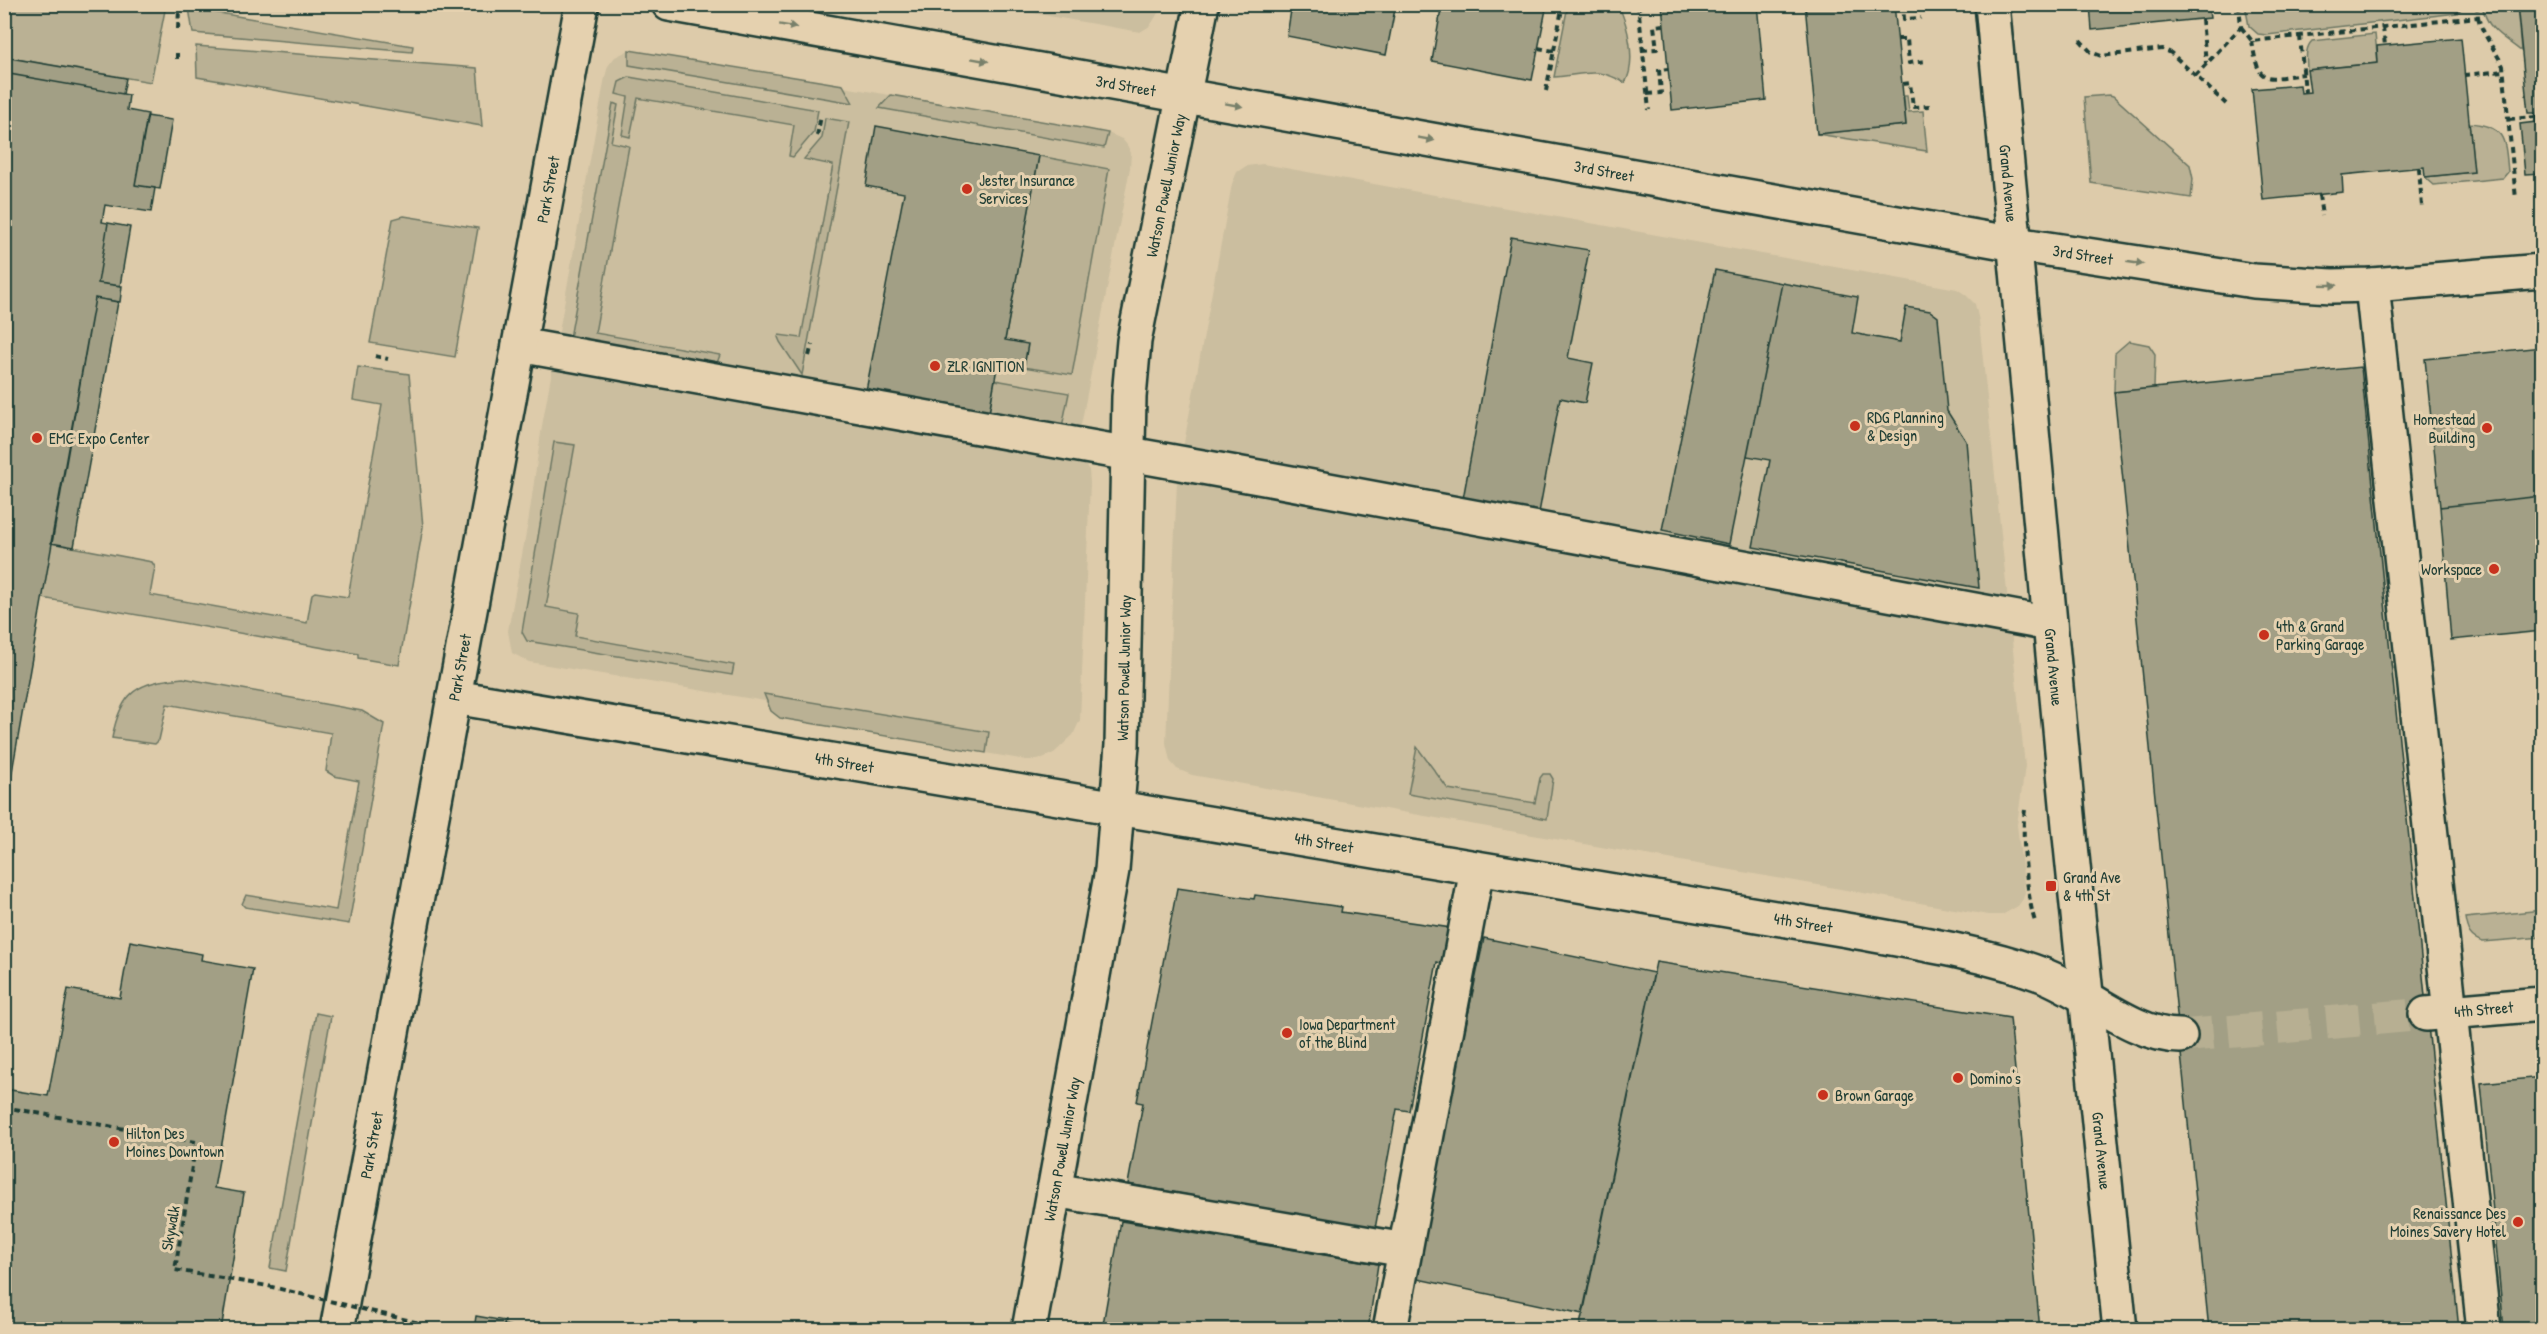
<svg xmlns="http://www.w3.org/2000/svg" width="2547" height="1334" viewBox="0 0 2547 1334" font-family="'Patrick Hand',sans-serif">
<rect width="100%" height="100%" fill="#ddcbaa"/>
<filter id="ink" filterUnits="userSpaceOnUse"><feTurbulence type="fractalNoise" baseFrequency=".0167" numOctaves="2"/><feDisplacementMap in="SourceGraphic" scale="12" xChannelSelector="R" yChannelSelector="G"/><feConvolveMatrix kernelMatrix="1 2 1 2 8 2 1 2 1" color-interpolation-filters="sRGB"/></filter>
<g filter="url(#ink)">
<path fill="#cbbe9f" d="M 987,5 L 1163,4 L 1163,5 L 1150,26 L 1140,32 Z
M 629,50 L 1087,129 L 1108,133 L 1122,139 L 1127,145 L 1131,153 L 1130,168 L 1075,457 L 1081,460 L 1089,470 L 1090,483 L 1080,720 L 1073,735 L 1054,753 L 1038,760 L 1026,760 L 780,718 L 771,711 L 765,701 L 529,662 L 512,653 L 508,631 L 529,517 L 542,426 L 605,77 L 608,66 L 615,57 Z
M 1263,164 L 1957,289 L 1966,295 L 1975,304 L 1979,321 L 2025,766 L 2017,825 L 2025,892 L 2023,899 L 2018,906 L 2002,915 L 1988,915 L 1192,775 L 1177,769 L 1170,761 L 1166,743 L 1177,481 L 1232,184 L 1237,172 L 1246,166 Z"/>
<path fill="#bab194" stroke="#6c7764" stroke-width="1.5" d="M 4,5 L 166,5 L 151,82 L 5,57 Z
M 1568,5 L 1618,5 C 1628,24 1637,63 1625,83 C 1596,66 1584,75 1554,77 Z
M 2245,5 L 2245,4 L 2465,5 L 2457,13 L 2267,35 L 2258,34 L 2249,26 Z
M 2482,5 L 2517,5 L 2521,51 C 2502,36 2487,30 2482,5 Z
M 189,8 L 413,46 L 412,52 L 193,33 Z
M 2375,34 L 2378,63 L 2307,70 C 2307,60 2304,49 2312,41 Z
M 196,46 L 477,68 L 482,126 L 197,77 Z
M 629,50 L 843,85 L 853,103 L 629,65 Z
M 629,77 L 818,110 L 814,132 L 793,157 L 789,156 L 794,125 L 638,98 L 630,137 L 622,135 L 628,97 L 616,94 L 619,82 Z
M 891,95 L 1087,129 L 1108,133 L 1104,148 L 879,108 Z
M 2109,95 L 2113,96 L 2190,165 L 2193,179 L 2191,198 L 2091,183 L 2084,97 Z
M 1904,96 L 1907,96 L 1909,112 L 1923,111 L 1927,151 L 1817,134 L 1906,125 Z
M 613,103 L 618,105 L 611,142 L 629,146 L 595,333 L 720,355 L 717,363 L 709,366 L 570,338 Z
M 825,118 L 849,122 L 802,375 L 780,342 L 778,337 L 779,335 L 801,338 L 833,165 L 804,159 L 822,138 Z
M 2469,123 C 2506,126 2505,139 2508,172 L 2503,178 L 2434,185 L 2425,177 L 2474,172 Z
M 1039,156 L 1109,169 L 1072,375 L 1024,367 L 1005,340 Z
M 404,216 L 478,228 L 455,357 L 370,343 L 393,219 Z
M 2129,341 L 2149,345 L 2155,354 L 2154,388 L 2114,392 L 2115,353 Z
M 358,367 L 409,374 L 423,527 L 399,665 L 358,658 L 358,654 L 42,598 L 51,543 L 152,562 L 155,567 L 150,595 L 307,623 L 312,594 L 315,592 L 348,597 L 382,405 L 353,400 Z
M 995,380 L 1069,393 L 1062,427 L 989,413 Z
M 554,442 L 575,445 L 546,607 L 579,613 L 575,636 L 734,665 L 732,675 L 527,641 L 522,632 Z
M 183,678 L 362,711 L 384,724 L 349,924 L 245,907 L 242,904 L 246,895 L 336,910 L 359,781 L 334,776 L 326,771 L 331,733 L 167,704 L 159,740 L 155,744 L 112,738 C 121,691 137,682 183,678 Z
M 764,694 L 989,732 L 986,753 L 780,718 L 771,711 Z
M 1417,747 L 1448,789 L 1535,803 L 1540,778 L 1543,774 L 1550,774 L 1553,779 L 1547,819 L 1408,794 Z
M 2542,910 L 2542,937 L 2483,942 C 2470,938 2467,931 2465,918 Z
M 316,1013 L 331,1016 L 286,1271 L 270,1268 Z"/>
<path fill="#a29f85" stroke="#1f3d34" stroke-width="1.5" d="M 1292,4 L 1396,4 L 1386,55 L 1287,36 Z
M 1442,4 L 1547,4 L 1532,80 L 1432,61 Z
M 1662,4 L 1757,4 L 1766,100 L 1672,110 Z
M 1805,4 L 1894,4 L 1906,125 L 1817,134 Z
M 2090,4 L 2208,4 L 2210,18 L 2092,30 Z
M 2517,4 L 2542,4 L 2542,173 L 2525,174 L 2520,124 L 2536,122 L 2535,113 L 2528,113 Z
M 2461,38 L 2474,172 L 2425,177 L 2424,167 L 2342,175 L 2343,192 L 2263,200 L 2252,89 L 2300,85 L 2301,93 L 2310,92 L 2307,70 L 2378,63 L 2377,46 Z
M 4,57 L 126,78 L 123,94 L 4,73 Z
M 4,73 L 129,95 L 127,110 L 148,114 L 135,185 L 155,188 L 151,212 L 105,205 L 102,222 L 108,223 L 98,283 L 122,286 L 120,302 L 95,298 L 9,789 L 4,789 Z
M 147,116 L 172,120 L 160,189 L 135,185 Z
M 876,126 L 1039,156 L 1005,340 L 1028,344 L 1024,367 L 998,362 L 989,413 L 866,391 L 904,193 L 866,186 Z
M 108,223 L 130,227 L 120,286 L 98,283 Z
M 1511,237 L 1589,250 L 1568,358 L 1593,363 L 1585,403 L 1560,398 L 1539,513 L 1463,499 Z
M 1715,270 L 1782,283 L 1729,544 L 1662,530 Z
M 1782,283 L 1858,297 L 1852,333 L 1900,342 L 1906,307 L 1930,311 L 1938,317 L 1947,411 L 1966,441 L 1979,588 L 1753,547 L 1770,460 L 1747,456 Z
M 95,298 L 118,302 L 74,547 L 51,543 Z
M 2542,347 L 2542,496 L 2440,507 L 2425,359 Z
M 2361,367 L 2459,1330 L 2209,1330 L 2114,392 Z
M 2542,496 L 2542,631 L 2451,640 L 2440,507 Z
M 1177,888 L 1254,899 L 1255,895 L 1342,907 L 1341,912 L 1451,928 L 1444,964 L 1437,962 L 1409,1111 L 1397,1109 L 1375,1229 L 1128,1184 L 1143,1103 L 1137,1102 Z
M 1484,938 L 1654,973 L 1583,1314 L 1413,1278 Z
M 130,941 L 202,954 L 201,960 L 253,969 L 214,1188 L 244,1193 L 221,1330 L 4,1330 L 4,1089 L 48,1096 L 68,989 L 120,998 Z
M 1656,962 L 2010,1018 L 2040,1330 L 1579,1330 Z
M 2542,1077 L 2542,1330 L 2504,1330 L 2481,1083 Z
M 1121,1221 L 1378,1264 L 1368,1330 L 1102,1330 Z
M 476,1316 L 505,1321 L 504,1325 L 528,1330 L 474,1330 Z"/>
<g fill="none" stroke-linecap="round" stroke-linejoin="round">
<path stroke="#b7af92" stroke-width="33" stroke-dasharray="33 16" stroke-linecap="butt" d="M 2180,1036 L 2426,1014"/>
<defs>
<g id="minor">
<path d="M 2372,285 L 2484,1330"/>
<path d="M 519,345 L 1264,478 L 2050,624"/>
<path id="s1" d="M 454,697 L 1841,929 C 1906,941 1982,952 2043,975 C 2087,992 2133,1036 2180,1036"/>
<path id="s2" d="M 2426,1014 L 2542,1004"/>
<path d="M 1054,1190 L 1405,1250"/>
<path id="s3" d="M 1029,1330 L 1112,870 L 1122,745 L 1129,397 L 1134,341 L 1202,4"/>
<path d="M 1390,1330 L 1477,869"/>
</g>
<g id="major">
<path id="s4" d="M 669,4 L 2015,244 L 2254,281 L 2332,286 L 2372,285 L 2542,271"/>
<path id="s5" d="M 1992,4 L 2070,836 L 2120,1330"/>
<path id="s6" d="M 337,1330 L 582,4"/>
</g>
</defs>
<use href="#minor" stroke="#1f3d34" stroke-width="38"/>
<use href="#major" stroke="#1f3d34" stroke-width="38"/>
<path stroke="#1f3d34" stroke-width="4" stroke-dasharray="6 4.5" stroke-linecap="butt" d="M 1638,4 L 1649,110
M 1903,4 L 1904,19 L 1921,18
M 1546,7 L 1562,10
M 1638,7 L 1653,4
M 2478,17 C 2483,36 2495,49 2503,66 L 2516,199
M 2202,19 L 2206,63
M 2241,27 L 2252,41 L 2478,17 L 2477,4
M 2383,27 L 2385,46
M 178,29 L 179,10
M 2300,36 L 2305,92
M 1898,39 L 1907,39 L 1909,63 L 1925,61
M 2080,40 L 2091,52 L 2101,56 L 2163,49 L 2171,53 L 2226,104
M 2252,41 C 2259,86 2263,79 2304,74
M 1538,48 L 1554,51
M 1642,50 L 1657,49 L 1654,26 L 1664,25
M 177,59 L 177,49
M 2464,75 L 2504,71
M 2195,76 L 2241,27 L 2239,4
M 1903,84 L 1910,83 L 1913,107 L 1930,106
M 1546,91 L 1563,4
M 1647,94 L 1661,93 L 1659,70 L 1668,69
M 2509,119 L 2535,117
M 817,136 L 821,116
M 2419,168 L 2422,207
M 2319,195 L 2322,216
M 375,356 L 388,359
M 809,356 L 812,344
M 2025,810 C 2021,832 2027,903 2036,924"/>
<use href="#minor" stroke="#e5d1af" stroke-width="33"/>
<use href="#major" stroke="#e5d1af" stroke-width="33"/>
<path stroke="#1f3d34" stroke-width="4" stroke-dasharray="6 4.5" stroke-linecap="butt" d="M 4,1107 L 196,1142 L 175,1270 L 268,1286 L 448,1330"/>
</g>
<defs><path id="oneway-solid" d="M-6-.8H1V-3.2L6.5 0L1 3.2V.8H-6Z" transform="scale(1.5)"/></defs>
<g fill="#78806b">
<use href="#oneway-solid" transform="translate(788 26) rotate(10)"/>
<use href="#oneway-solid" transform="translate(980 60) rotate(10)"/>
<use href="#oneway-solid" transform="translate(1234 105) rotate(10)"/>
<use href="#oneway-solid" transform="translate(1426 139) rotate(10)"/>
<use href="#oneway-solid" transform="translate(2135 263) rotate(8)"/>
<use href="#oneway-solid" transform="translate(2329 285) rotate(1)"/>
</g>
</g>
<g fill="#c8321e" stroke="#e5d1af" stroke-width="2">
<circle cx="967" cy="189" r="6"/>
<circle cx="935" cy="366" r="6"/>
<circle cx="1855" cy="426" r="6"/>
<circle cx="2487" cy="428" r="6"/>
<circle cx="37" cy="438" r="6"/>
<circle cx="2494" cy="569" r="6"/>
<circle cx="2264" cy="635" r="6"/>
<rect x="2045" y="880" width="12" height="12" rx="3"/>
<circle cx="1287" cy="1033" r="6"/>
<circle cx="1958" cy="1078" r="6"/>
<circle cx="1823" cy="1095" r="6"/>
<circle cx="114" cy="1142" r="6"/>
<circle cx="2518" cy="1222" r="6"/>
</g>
<g text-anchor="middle" stroke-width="6" stroke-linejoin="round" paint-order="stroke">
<g font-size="16" fill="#1f3d34" stroke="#e5d1af">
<text dy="6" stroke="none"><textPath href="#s4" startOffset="464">3rd Street</textPath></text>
<text dy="6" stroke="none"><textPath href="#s4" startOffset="950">3rd Street</textPath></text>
<text dy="6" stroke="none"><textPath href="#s5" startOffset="180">Grand Avenue</textPath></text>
<text dy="6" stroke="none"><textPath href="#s3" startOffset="1156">Watson Powell Junior Way</textPath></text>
<text dy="6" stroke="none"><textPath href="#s6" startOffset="1160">Park Street</textPath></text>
<text dy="6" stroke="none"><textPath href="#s4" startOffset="1436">3rd Street</textPath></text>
<text dy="6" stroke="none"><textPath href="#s6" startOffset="674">Park Street</textPath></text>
<text dy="6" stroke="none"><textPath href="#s3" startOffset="670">Watson Powell Junior Way</textPath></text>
<text dy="6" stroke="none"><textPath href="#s5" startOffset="666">Grand Avenue</textPath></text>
<text dy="6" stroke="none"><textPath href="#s1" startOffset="396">4th Street</textPath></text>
<text dy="6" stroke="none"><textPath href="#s1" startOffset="882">4th Street</textPath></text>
<text dy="6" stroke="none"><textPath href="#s1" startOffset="1368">4th Street</textPath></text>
<text dy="6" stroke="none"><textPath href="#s2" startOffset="58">4th Street</textPath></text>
<text dy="6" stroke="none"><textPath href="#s6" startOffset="188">Park Street</textPath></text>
<text dy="6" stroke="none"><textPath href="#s3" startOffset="184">Watson Powell Junior Way</textPath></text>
<text dy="6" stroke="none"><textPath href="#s5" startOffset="1152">Grand Avenue</textPath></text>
<text transform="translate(170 1228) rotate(-80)" y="6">Skywalk</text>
</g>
<g font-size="16" fill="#1f3d34" stroke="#e5d1af" text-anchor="start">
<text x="979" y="186">Jester Insurance<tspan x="979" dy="18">Services</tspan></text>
<text x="947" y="372">ZLR IGNITION</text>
<text x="1867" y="423">RDG Planning<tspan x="1867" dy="18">&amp; Design</tspan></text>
<text x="2475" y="425" text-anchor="end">Homestead<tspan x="2475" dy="18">Building</tspan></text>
<text x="49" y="444">EMC Expo Center</text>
<text x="2482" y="575" text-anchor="end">Workspace</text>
<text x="2276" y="632">4th &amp; Grand<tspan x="2276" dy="18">Parking Garage</tspan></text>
<text x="2063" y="883">Grand Ave<tspan x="2063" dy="18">&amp; 4th St</tspan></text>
<text x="1299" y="1030">Iowa Department<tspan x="1299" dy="18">of the Blind</tspan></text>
<text x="1970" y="1084">Domino's</text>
<text x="1835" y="1101">Brown Garage</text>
<text x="126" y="1139">Hilton Des<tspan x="126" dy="18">Moines Downtown</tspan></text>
<text x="2506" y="1219" text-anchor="end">Renaissance Des<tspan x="2506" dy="18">Moines Savery Hotel</tspan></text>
</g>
</g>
<rect width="2547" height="1334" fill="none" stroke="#e5d1af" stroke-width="24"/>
<rect x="12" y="12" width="2523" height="1310" fill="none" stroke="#1f3d34" stroke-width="2" filter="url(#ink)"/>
</svg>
